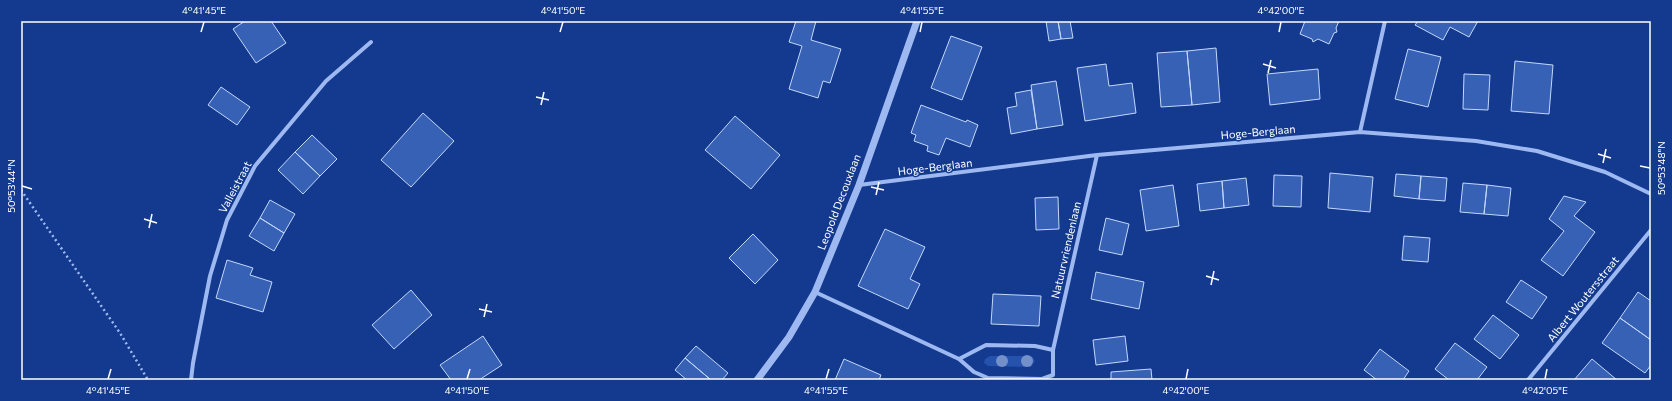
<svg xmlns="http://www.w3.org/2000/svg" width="1672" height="401" viewBox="0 0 1672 401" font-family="Commissioner,sans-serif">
<rect width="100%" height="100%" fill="#133a8e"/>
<path fill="#2552ad" d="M 990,356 L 1030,356 L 1033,357 L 1035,361 L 1031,367 L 988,366 L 984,363 L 985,359 Z"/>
<path fill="#3761b5" stroke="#c4d7fc" d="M 245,21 L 271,21 L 286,43 L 256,63 L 233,29 Z
M 796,21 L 816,21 L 811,40 L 841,49 L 830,83 L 823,81 L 818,98 L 789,89 L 802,46 L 789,42 Z
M 1046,21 L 1058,21 L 1061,39 L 1049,41 Z
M 1058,21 L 1070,21 L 1073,38 L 1061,39 Z
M 1305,21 L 1339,21 L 1336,28 L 1337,32 L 1334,33 L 1329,44 L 1318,39 L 1313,42 L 1312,39 L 1300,34 Z
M 1418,21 L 1478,21 L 1469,37 L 1450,27 L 1443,40 L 1415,25 Z
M 951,36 L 982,47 L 962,100 L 931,88 Z
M 1216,48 L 1220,102 L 1192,105 L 1187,51 Z
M 1408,49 L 1441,57 L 1428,107 L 1395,99 Z
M 1187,51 L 1192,105 L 1161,107 L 1157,53 Z
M 1515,61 L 1553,65 L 1549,114 L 1511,111 Z
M 1106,64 L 1109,86 L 1132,83 L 1136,113 L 1085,121 L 1077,68 Z
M 1318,69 L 1320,99 L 1270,105 L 1267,74 Z
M 1464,74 L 1490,75 L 1488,110 L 1463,109 Z
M 1056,81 L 1063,125 L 1037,129 L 1031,85 Z
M 221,87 L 250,107 L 237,125 L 208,105 Z
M 1031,90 L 1037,129 L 1011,134 L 1007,108 L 1017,106 L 1015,93 Z
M 921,105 L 966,122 L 967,120 L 978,125 L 970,147 L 946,138 L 939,155 L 927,151 L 928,146 L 914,141 L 916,135 L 911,133 Z
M 423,113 L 454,141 L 411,187 L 381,160 Z
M 735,116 L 780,155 L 751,189 L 705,150 Z
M 312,135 L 337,159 L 320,176 L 295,152 Z
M 295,152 L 320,176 L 303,194 L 278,170 Z
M 1330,173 L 1373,177 L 1370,212 L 1328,208 Z
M 1396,174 L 1421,176 L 1419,199 L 1394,196 Z
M 1274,175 L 1302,176 L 1301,207 L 1273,206 Z
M 1421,176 L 1447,178 L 1445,201 L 1419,199 Z
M 1246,178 L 1249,205 L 1224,208 L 1222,181 Z
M 1222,181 L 1224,208 L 1200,211 L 1197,184 Z
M 1463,183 L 1487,185 L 1484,214 L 1460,212 Z
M 1173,185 L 1179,226 L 1146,231 L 1140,190 Z
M 1487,185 L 1511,188 L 1508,216 L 1484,214 Z
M 1564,196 L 1586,202 L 1574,216 L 1595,232 L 1563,276 L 1541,260 L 1564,231 L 1549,219 Z
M 1058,197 L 1059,229 L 1036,230 L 1035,198 Z
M 270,200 L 295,214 L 284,233 L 260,218 Z
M 260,218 L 284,233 L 274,251 L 249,236 Z
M 1106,218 L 1129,224 L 1122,255 L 1099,250 Z
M 885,229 L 925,247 L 910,279 L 920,284 L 908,309 L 858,286 Z
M 753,234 L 778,260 L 755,284 L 729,258 Z
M 1404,236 L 1430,238 L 1428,262 L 1402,260 Z
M 227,260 L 253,268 L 250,275 L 272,282 L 263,312 L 216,298 Z
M 1096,272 L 1144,282 L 1139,309 L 1091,299 Z
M 1521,280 L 1547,297 L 1532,319 L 1506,302 Z
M 411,290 L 432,315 L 394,349 L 372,325 Z
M 1638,292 L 1651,301 L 1651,340 L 1620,318 Z
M 993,294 L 1041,296 L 1039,326 L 991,324 Z
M 1493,315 L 1519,335 L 1500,359 L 1474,339 Z
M 1620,318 L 1651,340 L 1651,365 L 1645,373 L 1602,343 Z
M 483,336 L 502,365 L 479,380 L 451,380 L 440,365 Z
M 1125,336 L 1128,361 L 1096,365 L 1093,340 Z
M 1455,343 L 1487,367 L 1477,380 L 1449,380 L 1435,369 Z
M 696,346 L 728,373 L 722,380 L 711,380 L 685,358 Z
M 1380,349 L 1409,371 L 1403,380 L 1377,380 L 1364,370 Z
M 685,358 L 711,380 L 687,380 L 675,370 Z
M 844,359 L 881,375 L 879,380 L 835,380 Z
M 1592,359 L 1617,380 L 1574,380 Z
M 1151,369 L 1152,380 L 1111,380 L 1111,372 Z"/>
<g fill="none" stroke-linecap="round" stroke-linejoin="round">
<path stroke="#9eb9f1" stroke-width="2.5" stroke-dasharray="2 3" stroke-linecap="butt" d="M 21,190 L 120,333 L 148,380"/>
<path stroke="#9eb9f1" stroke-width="4" d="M 1360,132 L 1385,21
M 859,185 L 1097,155 L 1360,132 L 1476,141 L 1537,151 L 1605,172 L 1651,194
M 815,292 L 959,359 L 974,372 L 988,378 L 1042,379 L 1053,375 L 1053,350 L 1097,155
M 959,359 L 986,345 L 1035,346 L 1053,350
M 191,380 L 193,363 L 210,276 L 227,220 L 255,166 L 326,81 L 371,42
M 1528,380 L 1651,230"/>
<path stroke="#9eb9f1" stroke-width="7" d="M 757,380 L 789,337 L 815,292 L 859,185 L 917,21"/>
</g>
<g fill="#7490ca">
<circle cx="1002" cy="361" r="6"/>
<circle cx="1027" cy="361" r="6"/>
</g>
<path fill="none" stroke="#fff" stroke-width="1.5" d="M 201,32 L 204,22M 560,32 L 563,22M 920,32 L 922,22M 1279,32 L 1281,22M 1263,64 L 1276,68M 1268,73 L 1271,60M 536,97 L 549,100M 541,105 L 544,92M 1598,154 L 1611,158M 1603,163 L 1606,149M 1640,166 L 1650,168M 22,186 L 32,189M 871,187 L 884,190M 876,195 L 879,182M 144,219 L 157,223M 149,228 L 152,214M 1206,276 L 1219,280M 1211,285 L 1214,271M 479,309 L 492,312M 484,317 L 487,304M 108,379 L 111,369M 467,379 L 470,369M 826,379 L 829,369M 1186,379 L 1188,369M 1545,379 L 1547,369"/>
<g text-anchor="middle" stroke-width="3" stroke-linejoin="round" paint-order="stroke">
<g font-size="11" fill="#fff" stroke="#133a8e">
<text transform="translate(1258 132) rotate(-5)" y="4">Hoge-Berglaan</text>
<text transform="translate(935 167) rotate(-7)" y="4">Hoge-Berglaan</text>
<text transform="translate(235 187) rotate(-62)" y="4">Valleistraat</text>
<text transform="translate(839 202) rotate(-69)" y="4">Leopold Decouxlaan</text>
<text transform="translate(1066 250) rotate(-77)" y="4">Natuurvriendenlaan</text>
<text transform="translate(1583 299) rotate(-51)" y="4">Albert Woutersstraat</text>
</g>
</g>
<rect width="1672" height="401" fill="none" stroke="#133a8e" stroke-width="44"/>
<rect x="22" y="22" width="1628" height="357" fill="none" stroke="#fff" stroke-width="1.5"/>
<g font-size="10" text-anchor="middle" fill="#fff">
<text x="204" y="14">4°41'45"E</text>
<text x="563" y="14">4°41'50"E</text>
<text x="922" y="14">4°41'55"E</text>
<text x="1281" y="14">4°42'00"E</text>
<text transform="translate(1661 168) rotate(-90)" y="4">50°53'48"N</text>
<text transform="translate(11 186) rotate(-90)" y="4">50°53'44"N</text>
<text x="108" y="394">4°41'45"E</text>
<text x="467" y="394">4°41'50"E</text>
<text x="826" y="394">4°41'55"E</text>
<text x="1186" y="394">4°42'00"E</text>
<text x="1545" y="394">4°42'05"E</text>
</g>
</svg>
